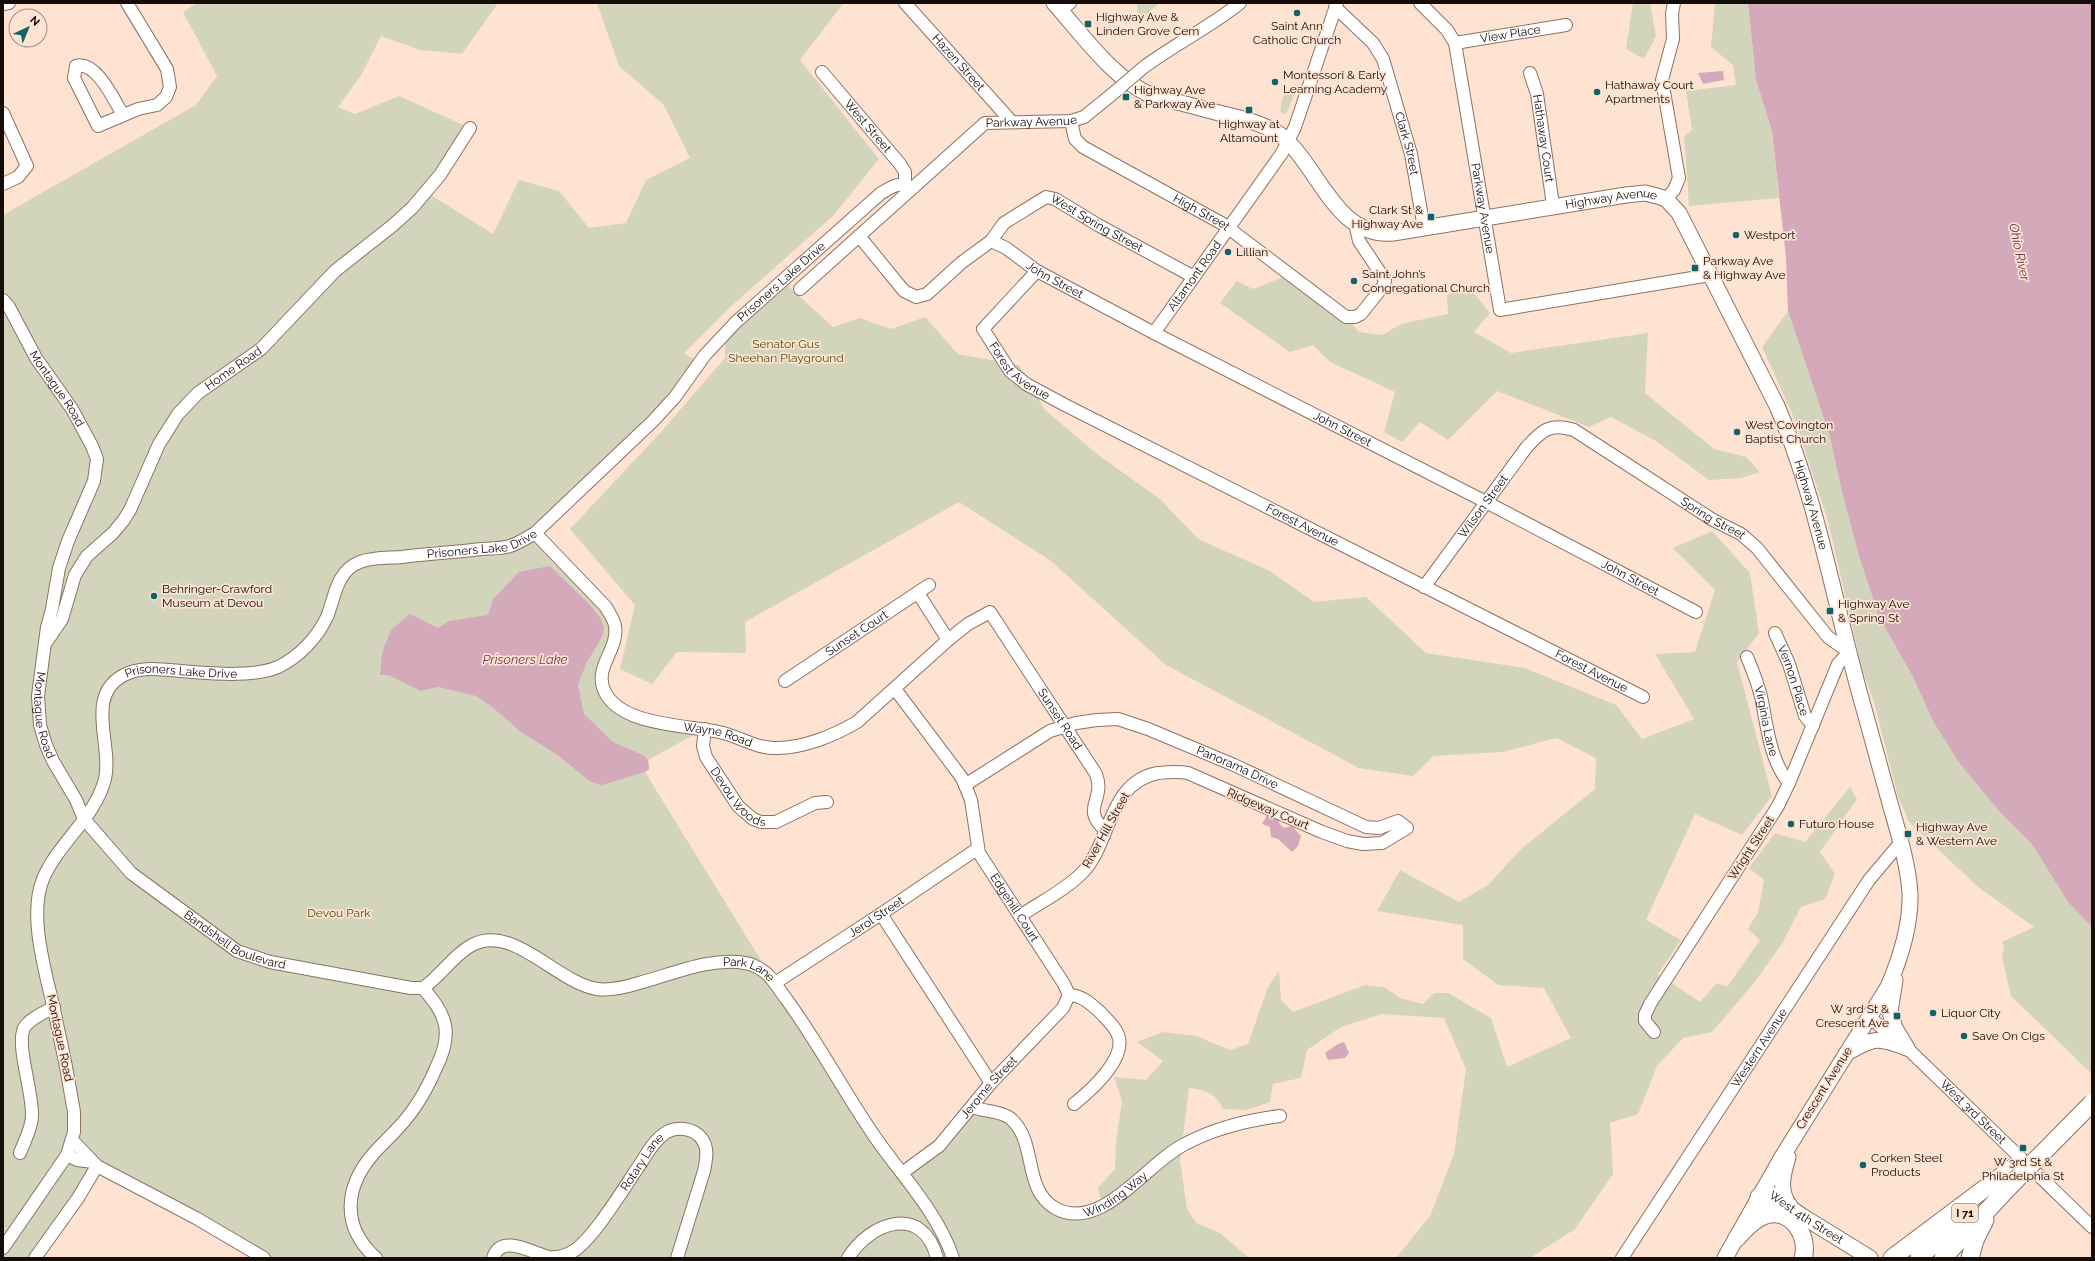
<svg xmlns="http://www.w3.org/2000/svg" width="2095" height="1261" viewBox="0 0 2095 1261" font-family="Raleway,sans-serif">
<rect width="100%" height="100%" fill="#ffe3d2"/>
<path fill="#d2d5bc" d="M 197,3 L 498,3 L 462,54 L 420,50 L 381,36 L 361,75 L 338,107 L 355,114 L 399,96 L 470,128 L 426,192 L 493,234 L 519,180 L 559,191 L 589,228 L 626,223 L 646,180 L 690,158 L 664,105 L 619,66 L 597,3 L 841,3 L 842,5 L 800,60 L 879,159 L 833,216 L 727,310 L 684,353 L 700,363 L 675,397 L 535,533 L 614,620 L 602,673 L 615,705 L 705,729 L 648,760 L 649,769 L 645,772 L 775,983 L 902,1173 L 973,1107 L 997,1113 L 1020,1129 L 1036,1185 L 1065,1212 L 1102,1207 L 1098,1188 L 1115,1169 L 1116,1141 L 1122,1101 L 1114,1077 L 1146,1080 L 1163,1061 L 1137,1042 L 1163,1032 L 1196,1036 L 1230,1050 L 1248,1044 L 1268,987 L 1279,971 L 1281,1000 L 1293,1012 L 1365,985 L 1384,987 L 1400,998 L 1423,1004 L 1434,993 L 1448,993 L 1491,1018 L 1507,1067 L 1571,1038 L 1544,988 L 1498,985 L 1463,959 L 1463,925 L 1377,911 L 1400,870 L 1459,902 L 1488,885 L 1520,850 L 1595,789 L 1596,758 L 1556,738 L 1503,752 L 1433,756 L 1413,776 L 1359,768 L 1166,665 L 1051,561 L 959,502 L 745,622 L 746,653 L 677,652 L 652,684 L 620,669 L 635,605 L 570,529 L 661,432 L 725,358 L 725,340 L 785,283 L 833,327 L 860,318 L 891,329 L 925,317 L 958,354 L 1019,365 L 1045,410 L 1097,454 L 1160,499 L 1198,539 L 1270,571 L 1314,602 L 1366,597 L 1426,653 L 1525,668 L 1616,705 L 1642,739 L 1694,719 L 1655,654 L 1695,652 L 1715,590 L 1673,548 L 1712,531 L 1750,573 L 1759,633 L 1737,662 L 1772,796 L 1742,835 L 1695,814 L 1646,920 L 1681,940 L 1658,974 L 1700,1002 L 1717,983 L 1727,987 L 1760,940 L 1748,929 L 1758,912 L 1764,880 L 1749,868 L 1775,833 L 1805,842 L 1850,787 L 1857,799 L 1820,852 L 1835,874 L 1825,899 L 1801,907 L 1783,942 L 1755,982 L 1712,1032 L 1683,1038 L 1657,1066 L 1638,1114 L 1610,1123 L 1613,1174 L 1575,1229 L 1530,1258 L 1396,1258 L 1430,1216 L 1454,1154 L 1466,1069 L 1444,1018 L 1382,1014 L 1341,1027 L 1307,1050 L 1301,1078 L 1273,1084 L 1270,1102 L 1246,1110 L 1223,1109 C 1216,1093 1205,1090 1189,1088 L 1180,1160 L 1187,1209 L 1196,1223 L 1220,1233 L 1249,1258 L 264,1258 L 97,1166 L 35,1258 L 3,1258 L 3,215 L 196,105 L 217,76 L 183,12 Z
M 1137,3 L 1159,3 L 1137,24 Z
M 1633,3 L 1650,3 L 1656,36 L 1644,59 L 1626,49 Z
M 1715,3 L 1748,3 L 1756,80 L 1772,131 L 1779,198 L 1689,206 L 1684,136 L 1692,130 L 1686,91 L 1736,85 L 1733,65 L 1711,47 Z
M 1290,88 L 1293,89 L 1295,93 L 1286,114 L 1281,112 C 1279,104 1284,93 1290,88 Z
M 1288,275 L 1346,317 L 1359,332 L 1382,335 L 1401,324 L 1448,314 L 1447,295 L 1467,285 L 1490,313 L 1474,332 L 1511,353 L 1648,333 L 1645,393 L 1714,449 L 1746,457 L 1760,472 L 1741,478 L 1709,480 L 1656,441 L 1611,417 L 1589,427 L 1497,391 L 1448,440 L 1420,422 L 1402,442 L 1384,432 L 1395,392 L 1330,362 L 1313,345 L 1290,352 L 1220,303 L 1237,281 L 1253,289 Z
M 1788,311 L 1830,437 L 1841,488 L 1859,556 L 1879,617 L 1912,675 L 1934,723 L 1960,764 L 2000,812 L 2031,843 L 2068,902 L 2092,927 L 2092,1074 L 2011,996 L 2002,957 L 2004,948 L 2002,942 L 2034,927 L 1977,886 L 1909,822 L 1898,797 L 1874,702 L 1862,669 L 1828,521 L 1795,420 L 1762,347 Z"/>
<path fill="#d4aabb" d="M 1748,3 L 2092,3 L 2092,927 L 2068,902 L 2031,843 L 2000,812 L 1960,764 L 1934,723 L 1912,675 L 1879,617 L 1859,556 L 1841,488 L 1830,437 L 1788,311 L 1786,258 L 1772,131 L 1756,80 Z
M 1723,71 L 1724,80 L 1703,84 L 1698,73 Z
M 550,566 L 590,605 L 601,619 L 604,628 L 603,635 L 586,664 L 578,685 L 584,714 L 613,742 L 643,755 L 648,760 L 649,769 L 645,772 L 602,785 L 591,782 L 556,754 L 521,732 L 491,706 L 476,696 L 438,687 L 420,691 L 389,675 L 380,675 L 382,653 L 391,630 L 410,614 L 438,628 L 449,621 L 488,615 L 493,599 L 519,572 Z
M 1267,815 L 1280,817 L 1279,823 L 1284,828 L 1292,826 L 1301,836 L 1298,846 L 1292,852 L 1278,839 L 1271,837 L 1270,827 L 1262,824 Z
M 1344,1042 L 1349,1053 L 1345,1058 L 1328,1060 L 1325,1053 L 1338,1044 Z"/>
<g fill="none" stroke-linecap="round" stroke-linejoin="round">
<defs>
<g id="minor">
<path id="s1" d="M 905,3 L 1011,121"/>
<path id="s2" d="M 1420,3 L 1447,30 L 1455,43 L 1500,310 L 1710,275"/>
<path d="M 3,4 L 9,3"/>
<path id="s3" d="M 1335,7 L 1373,43 L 1383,59 L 1411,154 L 1424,228"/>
<path d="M 1061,10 L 1070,3"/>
<path id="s4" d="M 1455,43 L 1566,25"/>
<path d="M 1144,67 C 1175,44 1210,27 1240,3"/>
<path id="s5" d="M 822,72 L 900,164 L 905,172 L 905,184"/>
<path id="s6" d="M 1530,73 L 1537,94 L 1553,205"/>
<path d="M 3,113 L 27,166 L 18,177 L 3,184"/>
<path d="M 123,115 C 114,100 96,60 76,66 L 74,78 L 98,126 L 138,109 L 157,105 L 166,97 L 170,87 L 167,69 L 127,3"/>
<path id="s7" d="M 1071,121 L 1075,139 L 1083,147 L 1223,224 L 1346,317 L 1355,317 L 1361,314 L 1384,285 L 1385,280 L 1359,241 L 1355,223"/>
<path d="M 1666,199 L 1674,190 L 1679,178 L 1662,80 L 1673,39 L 1672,13 L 1674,3"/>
<path id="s8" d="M 859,236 L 904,291 L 916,297 L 927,294 L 961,263 L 991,241 L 1004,223 L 1046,197 L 1055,199 L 1098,225 L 1194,277"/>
<path id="s9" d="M 991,241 L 1006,248 L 1037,271 L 1154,333 L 1486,502 L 1696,612"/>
<path id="s10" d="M 1037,271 L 983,329 L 1010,371 L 1026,384 L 1065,405 L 1643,697"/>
<path id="s11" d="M 800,289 L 985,123 L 1071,121 L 1084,117 L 1110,96"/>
<path id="s12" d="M 3,300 L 9,307 L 36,358 L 72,409 L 92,446 L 97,459 L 94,481 L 68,541 L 59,568 L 52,609 L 47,627 L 38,696 L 40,725 L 46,745 L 53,761 L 76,800 L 84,819 L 131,873 L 237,951 L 270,962 L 411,988 L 423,988"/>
<path id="s13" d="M 1154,333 L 1282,153 L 1295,127 L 1337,3"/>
<path id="s14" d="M 535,533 L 606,607 C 609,613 614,619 615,626 C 619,649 594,667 604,690 C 619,726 687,725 719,732 C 739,736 756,749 777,748 C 804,748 835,735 857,722 L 948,640 L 968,624 L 990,612 L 1096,774 C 1106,800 1080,808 1105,830"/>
<path id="s15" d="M 1424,587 L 1526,448 C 1541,431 1550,422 1574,430 L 1713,520 L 1741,534 L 1757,548 L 1828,637 L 1849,652 L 1838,664 L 1789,783 L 1778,806 L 1650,1004 L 1645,1015 L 1645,1021 L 1654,1032"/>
<path d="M 918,593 L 948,640"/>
<path id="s16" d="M 1775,633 L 1789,664 L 1805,716 L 1813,726"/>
<path id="s17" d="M 47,641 L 62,619 L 75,575 L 87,556 L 113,533 L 123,521 L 130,510 L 159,444 L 178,414 L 198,393 L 261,349 L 335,271 L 392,226 L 412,208 L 440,175 L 470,128"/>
<path id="s18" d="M 1747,657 C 1753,671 1759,686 1762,701 C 1767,728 1771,762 1789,783"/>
<path id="s19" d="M 785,681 L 929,585"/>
<path id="s20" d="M 895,689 L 962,778 L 971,800 L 979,853 L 1064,984 L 1069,995"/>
<path id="s21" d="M 705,729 L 703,746 L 706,757 L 738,806 L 753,819 L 761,822 L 776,822 L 815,803 L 827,802"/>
<path id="s22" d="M 965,785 L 1050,731 L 1076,723 L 1097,720 L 1118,719 L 1148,729 L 1234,765 L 1366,827 L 1379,828 L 1398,821 L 1407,828 L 1382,843 L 1363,844 L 1347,841 L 1322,832 L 1188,773 C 1177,771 1168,772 1158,773 C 1108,782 1111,843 1083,872 C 1067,889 1039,903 1020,916"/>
<path d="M 881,914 L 991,1083"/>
<path id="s23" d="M 775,983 L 881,914 L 977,849"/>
<path id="s24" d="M 423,988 C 441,976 453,955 472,945 C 513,923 557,983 597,989 C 611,991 626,987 639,983 C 673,974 710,957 745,963 C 753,964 764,970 770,977 C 776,984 781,992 787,1000 C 819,1044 844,1092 875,1137 C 902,1176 938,1213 953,1258"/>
<path d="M 1069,995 C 1082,995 1092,1005 1101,1013 C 1107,1020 1117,1028 1119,1038 C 1124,1061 1090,1091 1074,1104"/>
<path id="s25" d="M 1869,1017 L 1907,1048 L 2092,1227"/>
<path id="s26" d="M 973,1107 C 984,1112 999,1110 1010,1118 C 1038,1141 1022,1189 1055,1208 C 1101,1234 1146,1163 1185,1144 C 1213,1129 1249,1120 1280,1116"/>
<path d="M 72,1140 L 97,1166 L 196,1218 L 264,1258"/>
<path d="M 20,1153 C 24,1142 32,1128 32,1116 C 33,1092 16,1046 24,1028 C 29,1019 45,1012 54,1007"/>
<path d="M 67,1155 L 77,1160 L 93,1162"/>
<path id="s27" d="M 902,1173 L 939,1146 L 991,1083 L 1063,1008 L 1069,995"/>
<path id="s28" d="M 3,1248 L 67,1155 L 74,1132 L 74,1112 C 69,1081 63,1050 56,1019 C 48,979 27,918 43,879 C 58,843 95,818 105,779 C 113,745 84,696 124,675 C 141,666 161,669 180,671 C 208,673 252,678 278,667 C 299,657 317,638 327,617 C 335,597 336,571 360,562 C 372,557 388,558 402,557 C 428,554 455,552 482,549 C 491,548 501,549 510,546 C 519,543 527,538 535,533 L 653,421 L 675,397 L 705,355 L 736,322 L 880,194 C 891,187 900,180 911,189"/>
<path d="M 35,1258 L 78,1198 L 97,1166"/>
<path d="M 376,1258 C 341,1227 344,1187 374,1153 C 382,1144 391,1136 399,1127 C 415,1110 427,1089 436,1068 C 443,1054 449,1037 444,1021 C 440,1008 432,999 423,988"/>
<path id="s29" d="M 493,1258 C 501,1232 534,1254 549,1257 C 558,1258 568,1255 575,1250 C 596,1235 625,1186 641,1163 C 647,1153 654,1141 664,1134 C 675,1126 693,1127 702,1139 C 709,1149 706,1160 704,1171 L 677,1258"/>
<path d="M 848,1258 C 871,1221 923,1204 937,1258"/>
<path id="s30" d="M 1622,1258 L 1869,880 L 1901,842"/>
</g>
<g id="major">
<path id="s31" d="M 1054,3 C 1081,33 1114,80 1151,95 C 1174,101 1196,107 1219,113 C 1239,118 1261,122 1279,134 C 1319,164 1334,238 1393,233 L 1626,195 L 1645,193 L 1657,196 L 1666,199 L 1679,213 L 1777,406 C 1816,496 1833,596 1859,691 C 1870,730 1880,768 1891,807 C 1899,835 1908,864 1910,893 C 1911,926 1901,957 1888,987 L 1782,1157 L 1725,1258"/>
<path d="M 1895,980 L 1890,1012 L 1895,1028 L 1907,1048"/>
<path d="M 1847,1053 C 1874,1037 1878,1037 1907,1048"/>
<path d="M 1788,1157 C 1783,1174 1778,1191 1790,1206"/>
<path id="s32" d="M 1764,1189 L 1802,1216 L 1870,1258"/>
</g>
<path id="highway" d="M 1759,1197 L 1785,1216
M 1737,1238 C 1745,1229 1754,1219 1766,1215 C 1790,1208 1810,1235 1803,1258
M 1892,1258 L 2012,1168
M 1919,1258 L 1956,1222
M 1943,1258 L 2010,1186
M 1970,1258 L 1975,1240 L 1985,1220"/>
</defs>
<use href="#minor" stroke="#8b7263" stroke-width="14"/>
<use href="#major" stroke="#8b7263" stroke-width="17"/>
<use href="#highway" stroke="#8b7263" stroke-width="19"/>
<use href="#minor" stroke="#fff" stroke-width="12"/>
<use href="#major" stroke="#fff" stroke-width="15"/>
<use href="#highway" stroke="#fff" stroke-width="17"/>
<defs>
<path id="minor-bridge" d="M 1110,96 L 1144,67"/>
<path id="highway-bridge" d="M 2010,1186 L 2092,1103"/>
</defs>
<use href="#minor-bridge" stroke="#8b7263" stroke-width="14" stroke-linecap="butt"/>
<use href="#highway-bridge" stroke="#8b7263" stroke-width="19" stroke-linecap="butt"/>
<use href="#minor-bridge" stroke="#fff" stroke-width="12"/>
<use href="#highway-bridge" stroke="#fff" stroke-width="17"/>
</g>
<g fill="#126267" stroke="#ffe3d2" stroke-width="1.5">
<circle cx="1297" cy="13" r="4"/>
<rect x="1084" y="20" width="8" height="8" rx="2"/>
<circle cx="1275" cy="82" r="4"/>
<circle cx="1597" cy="92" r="4"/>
<rect x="1122" y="93" width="8" height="8" rx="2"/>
<rect x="1245" y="106" width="8" height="8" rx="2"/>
<rect x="1427" y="213" width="8" height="8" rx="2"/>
<circle cx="1736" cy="235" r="4"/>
<circle cx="1228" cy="252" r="4"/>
<rect x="1691" y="264" width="8" height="8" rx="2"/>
<circle cx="1354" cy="281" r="4"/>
<circle cx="1737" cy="432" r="4"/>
<circle cx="154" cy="596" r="4"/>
<rect x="1826" y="607" width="8" height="8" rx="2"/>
<circle cx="1791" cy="824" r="4"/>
<rect x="1904" y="830" width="8" height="8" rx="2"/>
<circle cx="1933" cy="1013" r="4"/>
<rect x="1893" y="1012" width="8" height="8" rx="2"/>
<circle cx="1964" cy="1036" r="4"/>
<rect x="2019" y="1144" width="8" height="8" rx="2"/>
<circle cx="1863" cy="1165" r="4"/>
</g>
<g text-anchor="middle" stroke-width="3.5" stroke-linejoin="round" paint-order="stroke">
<rect fill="#ffe3d2" stroke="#5c4d45" stroke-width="1" x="1952" y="1204" width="26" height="18" rx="3"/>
<g font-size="11" font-weight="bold" fill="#160d08">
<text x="1965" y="1217">I 71</text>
</g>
<g font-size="12" fill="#160d08" stroke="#ffe3d2" text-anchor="start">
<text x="1096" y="21">Highway Ave &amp;<tspan x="1096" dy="14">Linden Grove Cem</tspan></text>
<text x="1297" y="30" text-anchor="middle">Saint Ann<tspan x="1297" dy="14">Catholic Church</tspan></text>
<text x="1283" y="79">Montessori &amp; Early<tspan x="1283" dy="14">Learning Academy</tspan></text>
<text x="1605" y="89">Hathaway Court<tspan x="1605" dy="14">Apartments</tspan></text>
<text x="1134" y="94">Highway Ave<tspan x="1134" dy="14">&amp; Parkway Ave</tspan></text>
<text x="1249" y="128" text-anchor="middle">Highway at<tspan x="1249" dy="14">Altamount</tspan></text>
<text x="1423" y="214" text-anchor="end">Clark St &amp;<tspan x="1423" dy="14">Highway Ave</tspan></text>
<text x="1744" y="239">Westport</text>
<text x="1236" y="256">Lillian</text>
<text x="1703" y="265">Parkway Ave<tspan x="1703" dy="14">&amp; Highway Ave</tspan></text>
<text x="1362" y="278">Saint John’s<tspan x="1362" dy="14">Congregational Church</tspan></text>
<text x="1745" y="429">West Covington<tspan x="1745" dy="14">Baptist Church</tspan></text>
<text x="162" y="593">Behringer-Crawford<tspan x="162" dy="14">Museum at Devou</tspan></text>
<text x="1838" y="608">Highway Ave<tspan x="1838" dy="14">&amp; Spring St</tspan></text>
<text x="1799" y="828">Futuro House</text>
<text x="1916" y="831">Highway Ave<tspan x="1916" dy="14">&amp; Western Ave</tspan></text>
<text x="1889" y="1013" text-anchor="end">W 3rd St &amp;<tspan x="1889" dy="14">Crescent Ave</tspan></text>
<text x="1941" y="1017">Liquor City</text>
<text x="1972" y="1040">Save On Cigs</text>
<text x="1871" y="1162">Corken Steel<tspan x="1871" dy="14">Products</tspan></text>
<text x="2023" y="1166" text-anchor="middle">W 3rd St &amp;<tspan x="2023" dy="14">Philadelphia St</tspan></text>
</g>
<g font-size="12" fill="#160d08" stroke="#ffe3d2">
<text dy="4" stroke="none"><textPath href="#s4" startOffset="56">View Place</textPath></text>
<text dy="4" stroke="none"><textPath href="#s1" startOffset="80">Hazen Street</textPath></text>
<text dy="4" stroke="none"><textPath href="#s11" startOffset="295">Parkway Avenue</textPath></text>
<text dy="4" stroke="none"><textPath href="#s5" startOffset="71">West Street</textPath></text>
<text dy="4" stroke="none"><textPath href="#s6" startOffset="67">Hathaway Court</textPath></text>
<text dy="4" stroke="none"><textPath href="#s3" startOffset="159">Clark Street</textPath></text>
<text dy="4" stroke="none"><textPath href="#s31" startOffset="648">Highway Avenue</textPath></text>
<text dy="4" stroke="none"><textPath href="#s2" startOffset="221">Parkway Avenue</textPath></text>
<text dy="4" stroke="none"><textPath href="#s7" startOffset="165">High Street</textPath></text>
<text dy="4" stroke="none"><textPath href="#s8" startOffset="308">West Spring Street</textPath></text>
<text dy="4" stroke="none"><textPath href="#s13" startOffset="70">Altamont Road</textPath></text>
<text dy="4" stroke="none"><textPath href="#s9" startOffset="75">John Street</textPath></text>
<text dy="4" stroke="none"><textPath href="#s28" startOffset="1451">Prisoners Lake Drive</textPath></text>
<text dy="4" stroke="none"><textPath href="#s17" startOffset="338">Home Road</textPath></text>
<text dy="4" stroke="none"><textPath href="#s10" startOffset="136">Forest Avenue</textPath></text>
<text dy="4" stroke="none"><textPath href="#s12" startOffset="104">Montague Road</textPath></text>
<text dy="4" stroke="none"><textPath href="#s9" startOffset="399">John Street</textPath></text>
<text dy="4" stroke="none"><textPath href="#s31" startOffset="1044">Highway Avenue</textPath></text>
<text dy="4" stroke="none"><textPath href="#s15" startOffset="100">Wilson Street</textPath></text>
<text dy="4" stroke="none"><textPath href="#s15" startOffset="393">Spring Street</textPath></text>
<text dy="4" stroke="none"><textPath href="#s10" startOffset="460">Forest Avenue</textPath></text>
<text dy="4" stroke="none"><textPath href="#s28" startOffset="1043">Prisoners Lake Drive</textPath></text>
<text dy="4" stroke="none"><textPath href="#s9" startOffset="723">John Street</textPath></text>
<text dy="4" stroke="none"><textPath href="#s19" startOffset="86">Sunset Court</textPath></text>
<text dy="4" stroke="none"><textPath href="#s10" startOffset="784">Forest Avenue</textPath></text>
<text dy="4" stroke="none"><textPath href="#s28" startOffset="683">Prisoners Lake Drive</textPath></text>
<text dy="4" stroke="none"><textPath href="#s16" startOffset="51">Vernon Place</textPath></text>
<text dy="4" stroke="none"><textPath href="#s12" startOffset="451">Montague Road</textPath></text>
<text dy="4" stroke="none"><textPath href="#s14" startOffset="764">Sunset Road</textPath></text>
<text dy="4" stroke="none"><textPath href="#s18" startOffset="67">Virginia Lane</textPath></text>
<text dy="4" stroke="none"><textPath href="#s14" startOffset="317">Wayne Road</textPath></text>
<text dy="4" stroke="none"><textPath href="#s22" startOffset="299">Panorama Drive</textPath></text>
<text dy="4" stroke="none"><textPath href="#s21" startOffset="81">Devou Woods</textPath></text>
<text transform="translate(1268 809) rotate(23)" y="4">Ridgeway Court</text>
<text transform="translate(1106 830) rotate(-61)" y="4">River Hill Street</text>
<text transform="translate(1751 848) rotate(-57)" y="4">Wright Street</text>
<text dy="4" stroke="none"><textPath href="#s20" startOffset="254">Edgehill Court</textPath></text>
<text dy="4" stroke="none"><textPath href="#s23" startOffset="121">Jerol Street</textPath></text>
<text dy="4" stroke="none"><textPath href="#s12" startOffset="761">Bandshell Boulevard</textPath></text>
<text dy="4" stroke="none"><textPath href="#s24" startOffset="360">Park Lane</textPath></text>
<text transform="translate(60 1038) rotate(78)" y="4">Montague Road</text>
<text dy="4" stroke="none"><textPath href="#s30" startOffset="251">Western Avenue</textPath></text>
<text dy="4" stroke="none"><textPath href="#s27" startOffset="123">Jerome Street</textPath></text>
<text transform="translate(1824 1088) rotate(-58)" y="4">Crescent Avenue</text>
<text dy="4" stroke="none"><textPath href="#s25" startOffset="141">West 3rd Street</textPath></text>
<text dy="4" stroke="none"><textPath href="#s29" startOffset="202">Rotary Lane</textPath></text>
<text dy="4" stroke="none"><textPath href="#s26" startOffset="209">Winding Way</textPath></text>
<text dy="4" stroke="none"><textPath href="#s32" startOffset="51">West 4th Street</textPath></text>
</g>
<g font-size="12" fill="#4f5111" stroke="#ffe3d2">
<text x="786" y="348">Senator Gus<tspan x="786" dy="14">Sheehan Playground</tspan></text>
<text x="339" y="917">Devou Park</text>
</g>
<g font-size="13" font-style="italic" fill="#6e3750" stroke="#ffe3d2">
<text transform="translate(2020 252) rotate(78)" y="5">Ohio River</text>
<text x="525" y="664">Prisoners Lake</text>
</g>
</g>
<rect width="2095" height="1261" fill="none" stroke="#160d08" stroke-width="8"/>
<g transform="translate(28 28) rotate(44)"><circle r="19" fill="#ffe3d2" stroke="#a28d81"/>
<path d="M0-3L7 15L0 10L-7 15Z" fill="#126267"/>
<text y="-6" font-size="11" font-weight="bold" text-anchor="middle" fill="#160d08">N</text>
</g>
</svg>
